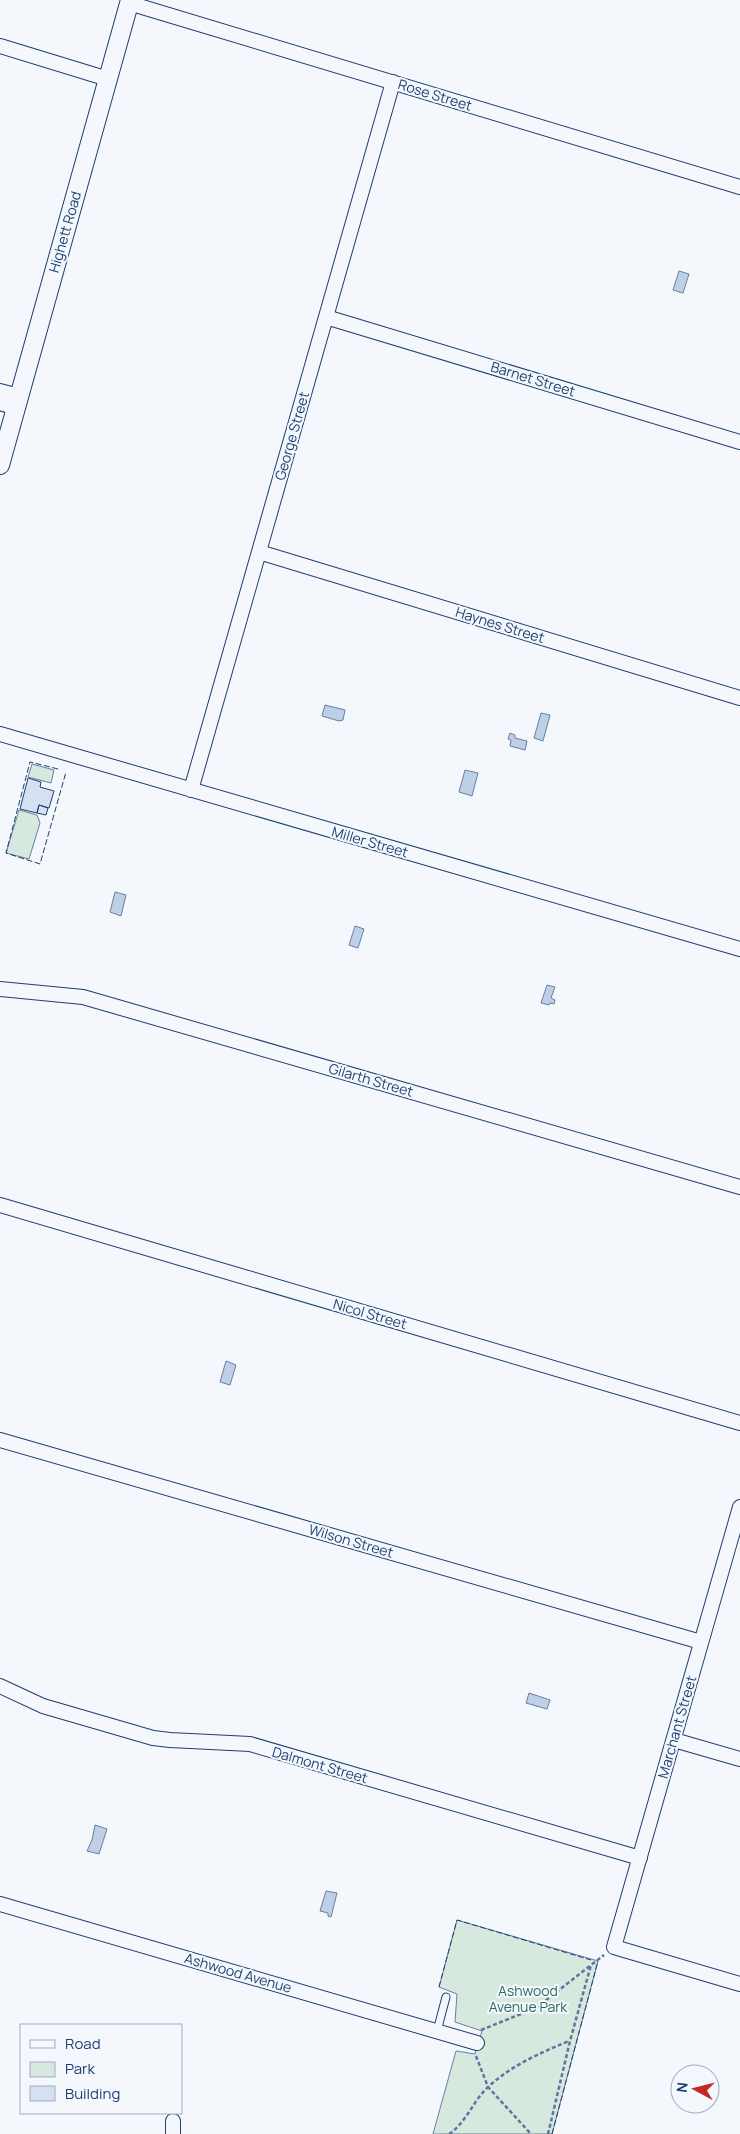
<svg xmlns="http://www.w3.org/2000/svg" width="740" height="2134" viewBox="0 0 740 2134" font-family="Manrope,sans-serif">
<rect width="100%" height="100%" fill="#f4f7fb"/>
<path fill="#d7e8df" stroke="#687fa3" d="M 32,764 L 54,770 L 51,783 L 28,777 Z
M 19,810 L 37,815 L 40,823 L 29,859 L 6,853 Z
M 457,1920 L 598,1961 L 552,2134 L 433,2134 L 456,2051 L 475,2054 L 482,2031 L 455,2022 L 457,1994 L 439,1987 Z"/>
<path fill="#bed0e5" stroke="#687fa3" d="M 679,271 L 689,274 L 683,293 L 673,290 Z
M 325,705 L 345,710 L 343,720 L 339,721 L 322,716 Z
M 541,713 L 550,715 L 543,741 L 534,738 Z
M 510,733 L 515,735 L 515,738 L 527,741 L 525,750 L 510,746 L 511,740 L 508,739 Z
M 465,770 L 478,773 L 472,796 L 459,792 Z
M 115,892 L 126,895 L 121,916 L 110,912 Z
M 355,926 L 364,929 L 358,948 L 349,945 Z
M 547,985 L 555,987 L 551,998 L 555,1000 L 554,1004 L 550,1003 L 549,1005 L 541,1003 Z
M 226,1361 L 236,1365 L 230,1385 L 220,1382 Z
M 529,1693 L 550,1700 L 547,1709 L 526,1703 Z
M 95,1825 L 107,1829 L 99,1854 L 87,1851 L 92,1840 Z
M 326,1891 L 337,1893 L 331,1917 L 328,1916 L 328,1913 L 320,1911 Z"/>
<path fill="#d5e0f0" stroke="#1d3f73" d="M 28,778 L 41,782 L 40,787 L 54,791 L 49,808 L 39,805 L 37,813 L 20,809 Z
M 39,805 L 48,808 L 46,815 L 37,813 Z"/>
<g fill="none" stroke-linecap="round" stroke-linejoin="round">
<defs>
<path id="service" d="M 437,2031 L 446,1997"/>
<path id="minor" d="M 129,3 L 740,187
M 0,46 L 108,79
M 326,317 L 740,442
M 0,391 L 19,396
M 0,403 L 16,408
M 259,552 L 740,698
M 0,734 L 740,949
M 191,790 L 393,82
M 0,989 L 83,997 L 740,1187
M 0,1205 L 740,1423
M 0,1440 L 701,1642
M 740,1507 L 614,1947 L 740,1984
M 0,1686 L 43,1706 L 153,1738 L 170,1740 L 250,1744 L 640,1858
M 674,1740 L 740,1759
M 0,1904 L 477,2043
M 173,2121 L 173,2134"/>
<path id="tertiary" d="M 0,465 L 130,0"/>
</defs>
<use href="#service" stroke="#1d3f73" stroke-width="9"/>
<use href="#minor" stroke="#1d3f73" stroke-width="16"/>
<use href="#tertiary" stroke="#1d3f73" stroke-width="20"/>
<path stroke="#5e769c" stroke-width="2.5" stroke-dasharray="4 2.5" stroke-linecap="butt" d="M 481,2030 L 536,2008 L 591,1965
M 476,2056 L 488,2087 L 531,2134
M 449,2134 C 466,2123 473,2101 488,2087 C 512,2065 540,2053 569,2041
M 548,2134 L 570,2041 L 591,1965 L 604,1955"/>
<use href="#service" stroke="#f4f7fb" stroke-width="7"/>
<use href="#minor" stroke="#f4f7fb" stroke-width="14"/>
<use href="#tertiary" stroke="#f4f7fb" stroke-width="18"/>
<path stroke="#1d3f73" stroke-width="1" stroke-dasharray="6 2.5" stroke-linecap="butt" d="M 58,769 L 30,762 L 6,853 L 40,864 L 66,772
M 439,1987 L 457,1920 L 591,1960
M 552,2134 L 598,1961"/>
</g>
<g text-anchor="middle" stroke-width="4" stroke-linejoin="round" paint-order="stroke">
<g font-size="14" fill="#1d3f73" stroke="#f4f7fb">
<text transform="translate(435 95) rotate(17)" y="5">Rose Street</text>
<text transform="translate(65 232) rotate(-74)" y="5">Highett Road</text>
<text transform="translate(533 379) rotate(17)" y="5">Barnet Street</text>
<text transform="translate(292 436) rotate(-74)" y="5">George Street</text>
<text transform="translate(500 625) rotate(17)" y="5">Haynes Street</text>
<text transform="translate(370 842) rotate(16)" y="5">Miller Street</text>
<text transform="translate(371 1080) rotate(16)" y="5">Gilarth Street</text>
<text transform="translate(370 1314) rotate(16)" y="5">Nicol Street</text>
<text transform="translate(351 1541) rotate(16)" y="5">Wilson Street</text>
<text transform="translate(677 1727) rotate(-74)" y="5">Marchant Street</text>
<text transform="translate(320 1765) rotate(16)" y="5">Dalmont Street</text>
<text transform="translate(238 1973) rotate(16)" y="5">Ashwood Avenue</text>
</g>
<g font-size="14" fill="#2c6c60" stroke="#f4f7fb">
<text x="528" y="1996">Ashwood<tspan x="528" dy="16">Avenue Park</tspan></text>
</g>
</g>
<rect x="20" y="2024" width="162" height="90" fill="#f4f7fb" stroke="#9eadc5"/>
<rect x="30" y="2040" width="25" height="8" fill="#f4f7fb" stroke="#9eadc5"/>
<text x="65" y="2049" font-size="15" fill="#1d3f73">Road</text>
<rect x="30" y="2062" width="25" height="15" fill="#d7e8df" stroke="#9eadc5"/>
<text x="65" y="2074" font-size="15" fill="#1d3f73">Park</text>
<rect x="30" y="2086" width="25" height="15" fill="#d5e0f0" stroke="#9eadc5"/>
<text x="65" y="2099" font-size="15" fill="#1d3f73">Building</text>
<g transform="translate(695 2089) rotate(277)"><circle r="24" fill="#f4f7fb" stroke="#9eadc5"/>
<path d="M0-4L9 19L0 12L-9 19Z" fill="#c62828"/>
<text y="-8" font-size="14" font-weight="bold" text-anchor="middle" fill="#1d3f73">N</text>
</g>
</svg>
